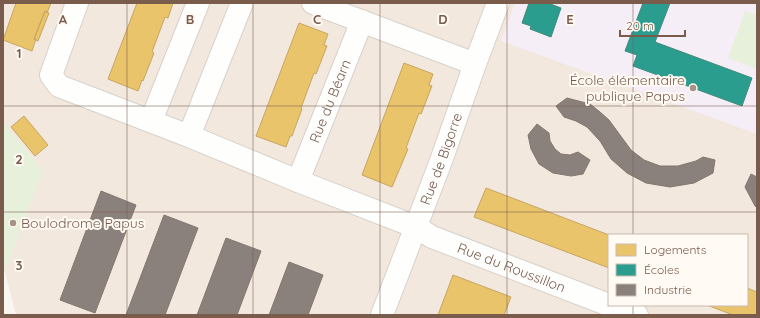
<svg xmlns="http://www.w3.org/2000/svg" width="760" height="318" viewBox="0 0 760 318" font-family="Quicksand,sans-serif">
<rect width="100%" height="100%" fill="#f9f5f0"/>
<path fill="#f2e8de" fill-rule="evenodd" d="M 3,3 L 757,3 L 757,315 L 16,315 L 3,264 ZM 609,235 L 747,235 L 747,305 L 609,305 Z"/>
<path fill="#f6eef6" d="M 515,3 L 757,3 L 757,134 L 501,41 Z"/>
<path fill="#e7f0db" d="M 745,11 L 757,16 L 757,69 L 728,58 Z
M 3,122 L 43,171 L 3,276 Z"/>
<path fill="#e9c46a" stroke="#c8a561" d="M 16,3 L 51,3 L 47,13 L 45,11 L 34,39 L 36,39 L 32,51 L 3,40 Z
M 137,3 L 173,3 L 168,18 L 165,17 L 152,52 L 154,53 L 143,81 L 142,80 L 138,91 L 108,79 Z
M 45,11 L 49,13 L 38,41 L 34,39 Z
M 299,23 L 328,34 L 324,45 L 327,46 L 316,74 L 314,73 L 301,108 L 302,109 L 292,136 L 290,136 L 286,147 L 256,136 Z
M 404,63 L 433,74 L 429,85 L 432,86 L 421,114 L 419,113 L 406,148 L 408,149 L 392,187 L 362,175 Z
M 24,116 L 48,145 L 35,156 L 11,127 Z
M 486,188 L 609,235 L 609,268 L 474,217 Z
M 453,275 L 511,297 L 504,315 L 438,315 Z
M 747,288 L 757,292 L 757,315 L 733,315 L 707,305 L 747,305 Z"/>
<path fill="#2a9d8f" stroke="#428a7b" d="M 529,3 L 548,3 L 561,8 L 551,37 L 530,29 L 531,26 L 522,23 Z
M 643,3 L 670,3 L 655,42 L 752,78 L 742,106 L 633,66 L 637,55 L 625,51 Z"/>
<path fill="#8a817c" stroke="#85766e" d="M 567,98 L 590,104 L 600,112 L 609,120 L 631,150 L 644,160 L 660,166 L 678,166 L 696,161 L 703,157 L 715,160 L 713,173 L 694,183 L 670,187 L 646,183 L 627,173 L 611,159 L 600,141 L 587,127 L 576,121 L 564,117 L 556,106 Z
M 537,124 L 549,133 L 550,141 L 555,149 L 561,154 L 570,155 L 578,152 L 590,160 L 583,174 L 571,176 L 553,173 L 539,164 L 531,149 L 528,135 Z
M 751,174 L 757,177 L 757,208 L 755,206 L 745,187 Z
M 101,191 L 136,205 L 95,313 L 60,300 Z
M 164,215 L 198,228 L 165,315 L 126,315 Z
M 226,238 L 261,251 L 237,315 L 197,315 Z
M 289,262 L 323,275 L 308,315 L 269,315 Z"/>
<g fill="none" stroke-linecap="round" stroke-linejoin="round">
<defs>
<g id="minor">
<path id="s1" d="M 77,3 L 51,75 L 59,86 L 189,136 L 298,181 L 416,227 L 432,237 L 609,305"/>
<path d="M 313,3 L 475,64"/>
<path d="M 151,121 L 198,3"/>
<path d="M 189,136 L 242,3"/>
<path id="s2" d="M 298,181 L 362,21"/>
<path d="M 610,305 L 637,315"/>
<path id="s3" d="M 382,315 L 441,161 L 475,64 L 498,3"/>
</g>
</defs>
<use href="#minor" stroke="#d7d1cb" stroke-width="24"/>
<use href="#minor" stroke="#fefefd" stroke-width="22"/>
</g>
<path fill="none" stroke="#7a5c4d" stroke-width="1" stroke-opacity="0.55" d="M 127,3 L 127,315M 253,3 L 253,315M 380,3 L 380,315M 507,3 L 507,315M 633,3 L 633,235M 3,106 L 757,106M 3,212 L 757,212M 633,305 L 633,315"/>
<g fill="#a69286" stroke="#fffaf3" stroke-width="1.5">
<circle cx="693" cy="88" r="4"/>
<circle cx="13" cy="223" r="4"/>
</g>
<g text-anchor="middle" stroke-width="4" stroke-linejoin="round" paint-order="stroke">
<g font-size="14" fill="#7a5c4d" stroke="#fffaf3" text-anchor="end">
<text x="685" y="85">École élémentaire<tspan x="685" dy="16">publique Papus</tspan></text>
<text x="21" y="228" text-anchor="start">Boulodrome Papus</text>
</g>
<g font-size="14" fill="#7a5c4d" stroke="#fffaf3">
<text dy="5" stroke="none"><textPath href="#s2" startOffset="86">Rue du Béarn</textPath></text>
<text dy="5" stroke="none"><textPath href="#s3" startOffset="167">Rue de Bigorre</textPath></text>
<text dy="5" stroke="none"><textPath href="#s1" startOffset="578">Rue du Roussillon</textPath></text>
</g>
</g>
<g font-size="13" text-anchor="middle" font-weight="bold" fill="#7a5c4d" stroke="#fffaf3" stroke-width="4" stroke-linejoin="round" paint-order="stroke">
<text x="63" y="24">A</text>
<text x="190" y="24">B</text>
<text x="317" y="24">C</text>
<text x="443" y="24">D</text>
<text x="570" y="24">E</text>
<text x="19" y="58">1</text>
<text x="19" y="164">2</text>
<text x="19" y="270">3</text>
</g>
<rect width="760" height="318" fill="none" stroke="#7a5c4d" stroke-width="8"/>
<rect x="608" y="234" width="140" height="72" fill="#fffaf3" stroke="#cabbb1"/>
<rect x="616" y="244" width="20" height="12" fill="#e9c46a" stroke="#cabbb1"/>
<text x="644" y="254" font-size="12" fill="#7a5c4d">Logements</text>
<rect x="616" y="264" width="20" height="12" fill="#2a9d8f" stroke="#cabbb1"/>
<text x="644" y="274" font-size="12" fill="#7a5c4d">Écoles</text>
<rect x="616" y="284" width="20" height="12" fill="#8a817c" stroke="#cabbb1"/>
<text x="644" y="294" font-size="12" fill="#7a5c4d">Industrie</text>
<path d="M620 30v6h65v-6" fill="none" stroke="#7a5c4d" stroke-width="2"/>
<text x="626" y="30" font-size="12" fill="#7a5c4d" stroke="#fffaf3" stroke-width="3" paint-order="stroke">20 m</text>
</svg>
